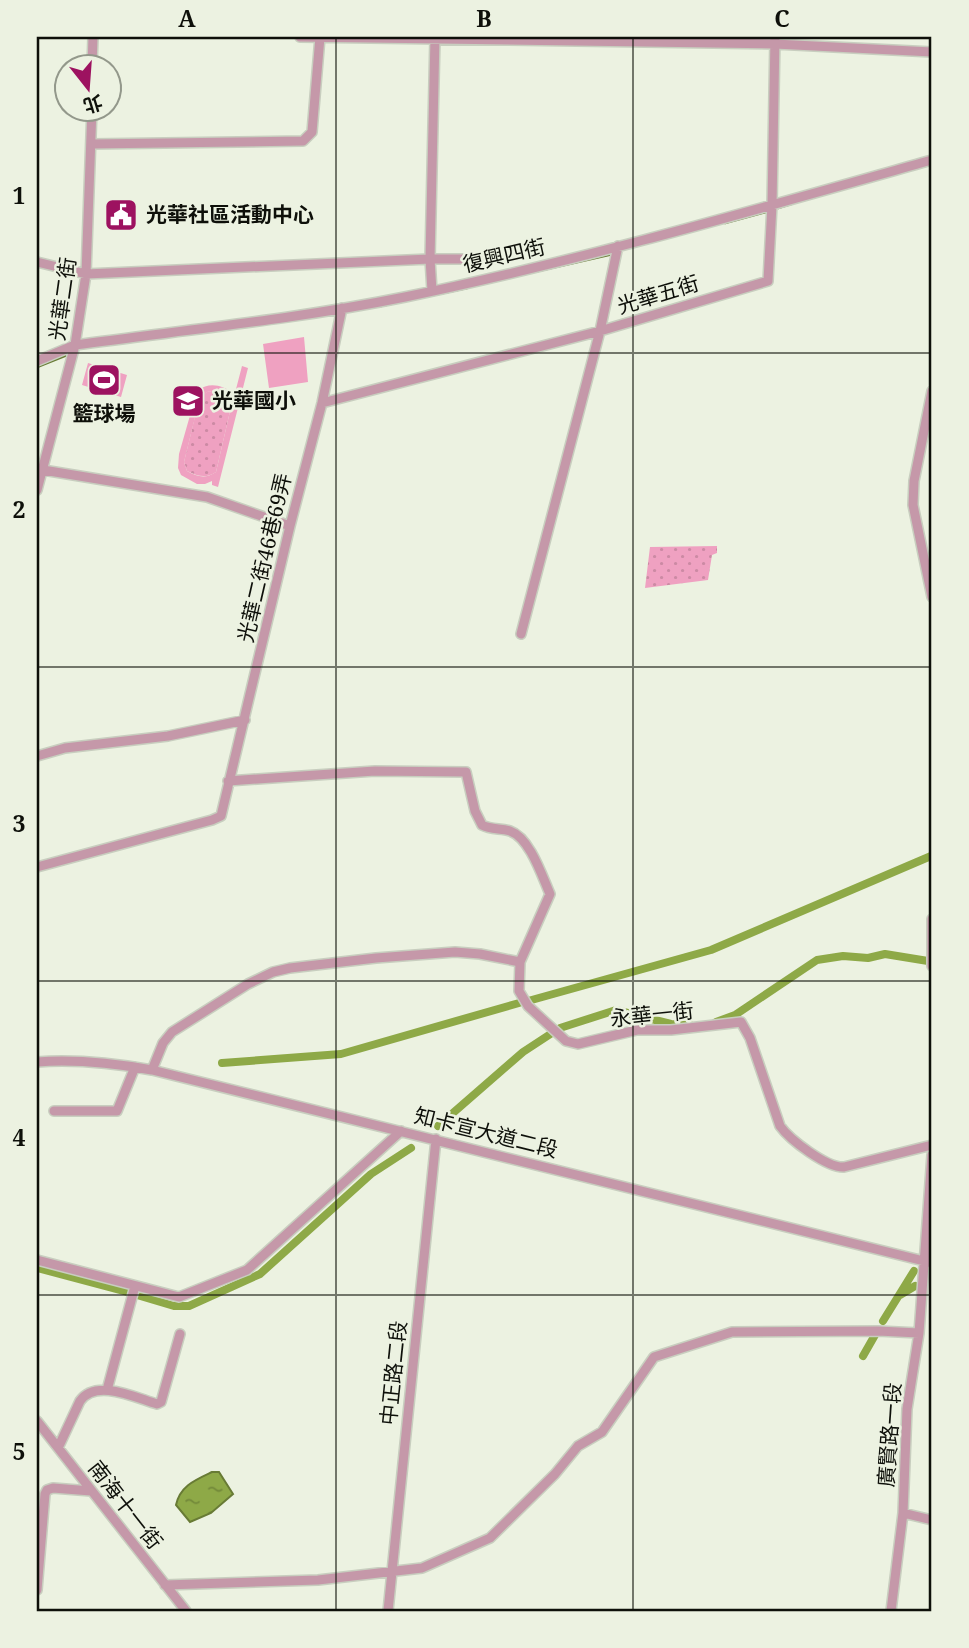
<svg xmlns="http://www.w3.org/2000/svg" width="969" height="1648" viewBox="0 0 969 1648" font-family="'Noto Serif','Noto Sans TC',serif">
<defs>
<pattern id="grass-dots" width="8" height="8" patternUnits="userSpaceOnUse" patternTransform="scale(1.75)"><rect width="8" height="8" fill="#efa1c1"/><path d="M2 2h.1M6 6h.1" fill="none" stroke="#cc8aa4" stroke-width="1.8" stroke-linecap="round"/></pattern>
<pattern id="water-ripples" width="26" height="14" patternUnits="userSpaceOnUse" patternTransform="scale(1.75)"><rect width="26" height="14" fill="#8ea947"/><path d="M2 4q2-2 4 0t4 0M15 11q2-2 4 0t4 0" fill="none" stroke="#728839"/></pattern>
</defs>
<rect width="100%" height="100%" fill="#ecf2e1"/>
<path fill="url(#grass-dots)" d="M 209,391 L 226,398 L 231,407 L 216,472 C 205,479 198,476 187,471 L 184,462 L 200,396 Z
M 717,546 L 717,553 L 712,555 L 708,580 L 645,588 L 650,547 Z"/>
<path fill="#efa1c1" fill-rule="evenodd" d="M 304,337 L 308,382 L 269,388 L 263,344 Z
M 88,363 L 127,375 L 121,397 L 82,385 Z
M 242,366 L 248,368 L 218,487 L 212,485 L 212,481 L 205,484 L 197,484 L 181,475 L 178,468 L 179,454 L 197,391 C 211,381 221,386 235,393 ZM 209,391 L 226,398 L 231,407 L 216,472 C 205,479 198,477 187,471 L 184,462 L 200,397 Z"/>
<path fill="url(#water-ripples)" stroke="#687b35" stroke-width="2" d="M 212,1472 L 219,1472 L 233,1494 L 211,1513 L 190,1522 L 176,1505 C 180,1486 195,1480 212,1472 Z"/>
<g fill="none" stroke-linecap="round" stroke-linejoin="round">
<path stroke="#687b35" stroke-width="2.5" d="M 778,208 L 791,204
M 725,223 L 766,212
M 538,271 L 613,254
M 381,306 L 467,288
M 37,367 L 67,355"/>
<path stroke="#8ea947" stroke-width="8" d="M 528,1001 L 711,950 L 931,856
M 716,1022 L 735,1015 L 817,960 L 843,956 L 868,958 L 885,954 L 928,961
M 560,1028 L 616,1010 L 671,1024 L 690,1025
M 222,1063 L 341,1054 L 519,1003
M 438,1126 L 523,1052 L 552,1033
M 37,1268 L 131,1293
M 137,1295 L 174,1306 L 189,1306 L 260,1274 L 371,1174 L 411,1148
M 900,1295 L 915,1286
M 883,1321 L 914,1271
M 863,1356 L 875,1335"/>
<defs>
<path id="minor" d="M 300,37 L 775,44 L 932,52
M 92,66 L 93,37
M 91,144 L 303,141 L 312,132 L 320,37
M 37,262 L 86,274 L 430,259 L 507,259
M 432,291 L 430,259 L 435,37
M 37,361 L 75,345 C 185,330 297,319 405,297 C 583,260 758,209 932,160
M 932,391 L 914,481 L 913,505 L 932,597
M 322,403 L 600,331 L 768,281 L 772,205 L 775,37
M 43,470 L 207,497 L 290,526
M 37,490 L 75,345 L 86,274 L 92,108
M 521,634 L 600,331 L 618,246
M 37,756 L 65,748 L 168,736 L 245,720
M 228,781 L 375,771 L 466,772 L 475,811 L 482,825 C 491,830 501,828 510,831 C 530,838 542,876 550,894 L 520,962 L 519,991 L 528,1006 L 566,1041 L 578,1044 L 637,1030 L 671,1030 L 741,1022 L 750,1038 L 780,1126 C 790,1140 827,1168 844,1167 L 932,1145
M 37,867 L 212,820 L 221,816 L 290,526 L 322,403 L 342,308
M 932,919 L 932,966
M 37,1062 C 76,1059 113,1063 152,1070 L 932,1263
M 152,1070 L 163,1043 L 172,1032 L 248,984 L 273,972 L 290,968 L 376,958 L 455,952 L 480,954 L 520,962
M 54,1111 L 117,1111 L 135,1067
M 37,1260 L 179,1297 L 247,1270 L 401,1131
M 107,1390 L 135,1286
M 37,1421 L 186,1611
M 58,1448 L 80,1401 C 96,1378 136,1398 157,1404 L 161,1402 L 180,1334
M 903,1513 L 932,1520
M 165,1585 L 318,1580 L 422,1568 L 490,1538 L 555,1474 L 578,1446 L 602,1432 L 654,1357 L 732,1332 L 878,1331 L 919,1333
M 37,1590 L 45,1494 L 47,1490 L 53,1488 L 91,1491
M 388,1611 L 436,1139
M 891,1611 L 903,1513 L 907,1409 L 919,1333 L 932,1155"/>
</defs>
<use href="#minor" stroke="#c8cebf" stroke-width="12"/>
<use href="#minor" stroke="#c598a9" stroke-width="9"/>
</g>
<path fill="none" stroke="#0e100a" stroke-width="2" stroke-opacity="0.55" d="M 336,37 L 336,1611M 633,37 L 633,1611M 37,353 L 932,353M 37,667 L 932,667M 37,981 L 932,981M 37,1295 L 932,1295"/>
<defs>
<symbol id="civic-square" viewBox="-11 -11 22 22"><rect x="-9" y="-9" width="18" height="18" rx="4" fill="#9d1260" stroke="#ecf2e1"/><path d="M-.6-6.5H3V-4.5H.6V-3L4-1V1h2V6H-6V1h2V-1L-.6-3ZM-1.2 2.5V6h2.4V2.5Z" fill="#fff"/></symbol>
<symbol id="stadium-square" viewBox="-11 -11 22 22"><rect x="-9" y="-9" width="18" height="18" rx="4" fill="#9d1260" stroke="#ecf2e1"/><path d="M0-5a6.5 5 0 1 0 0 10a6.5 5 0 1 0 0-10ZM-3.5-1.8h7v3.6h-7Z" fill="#fff"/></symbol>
<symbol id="school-square" viewBox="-11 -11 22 22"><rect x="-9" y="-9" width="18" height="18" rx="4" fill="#9d1260" stroke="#ecf2e1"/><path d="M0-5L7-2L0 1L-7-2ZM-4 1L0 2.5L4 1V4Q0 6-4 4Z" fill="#fff"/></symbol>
</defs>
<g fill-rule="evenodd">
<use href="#civic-square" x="102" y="196" width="38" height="38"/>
<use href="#stadium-square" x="85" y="361" width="38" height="38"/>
<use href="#school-square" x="169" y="382" width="38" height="38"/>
</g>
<g text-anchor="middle" stroke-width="5" stroke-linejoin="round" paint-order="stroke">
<g font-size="21" font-weight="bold" fill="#0e100a" stroke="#ecf2e1" text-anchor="start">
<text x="146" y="222">光華社區活動中心</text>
<text x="212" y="408">光華國小</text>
<text x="104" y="421" text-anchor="middle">籃球場</text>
</g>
<g font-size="21" fill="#0e100a" stroke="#ecf2e1">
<text transform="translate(504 256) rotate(-13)" y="7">復興四街</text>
<text transform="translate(658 295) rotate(-17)" y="7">光華五街</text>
<text transform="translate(63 299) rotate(-82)" y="7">光華二街</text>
<text transform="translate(265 558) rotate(-77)" y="7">光華二街46巷69弄</text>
<text transform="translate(652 1015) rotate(-6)" y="7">永華一街</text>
<text transform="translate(486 1133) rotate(14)" y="7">知卡宣大道二段</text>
<text transform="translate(394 1373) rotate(-84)" y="7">中正路二段</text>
<text transform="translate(890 1435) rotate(-86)" y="7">廣賢路一段</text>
<text transform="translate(125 1505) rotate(52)" y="7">南海十一街</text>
</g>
</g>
<rect width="969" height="1648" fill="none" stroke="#ecf2e1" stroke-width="77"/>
<g transform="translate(88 88) rotate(163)"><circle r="33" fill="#ecf2e1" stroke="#93988b" stroke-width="2"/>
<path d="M0-5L12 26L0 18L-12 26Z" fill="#9d1260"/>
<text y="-10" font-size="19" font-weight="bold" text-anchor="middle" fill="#0e100a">北</text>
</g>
<rect x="38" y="38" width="892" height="1572" fill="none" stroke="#0e100a" stroke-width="2.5"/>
<g font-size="23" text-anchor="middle" font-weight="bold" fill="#0e100a">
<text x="187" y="27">A</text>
<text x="484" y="27">B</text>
<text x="782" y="27">C</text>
<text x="19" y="204">1</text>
<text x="19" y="518">2</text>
<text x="19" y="832">3</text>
<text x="19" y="1146">4</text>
<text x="19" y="1460">5</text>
</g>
</svg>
